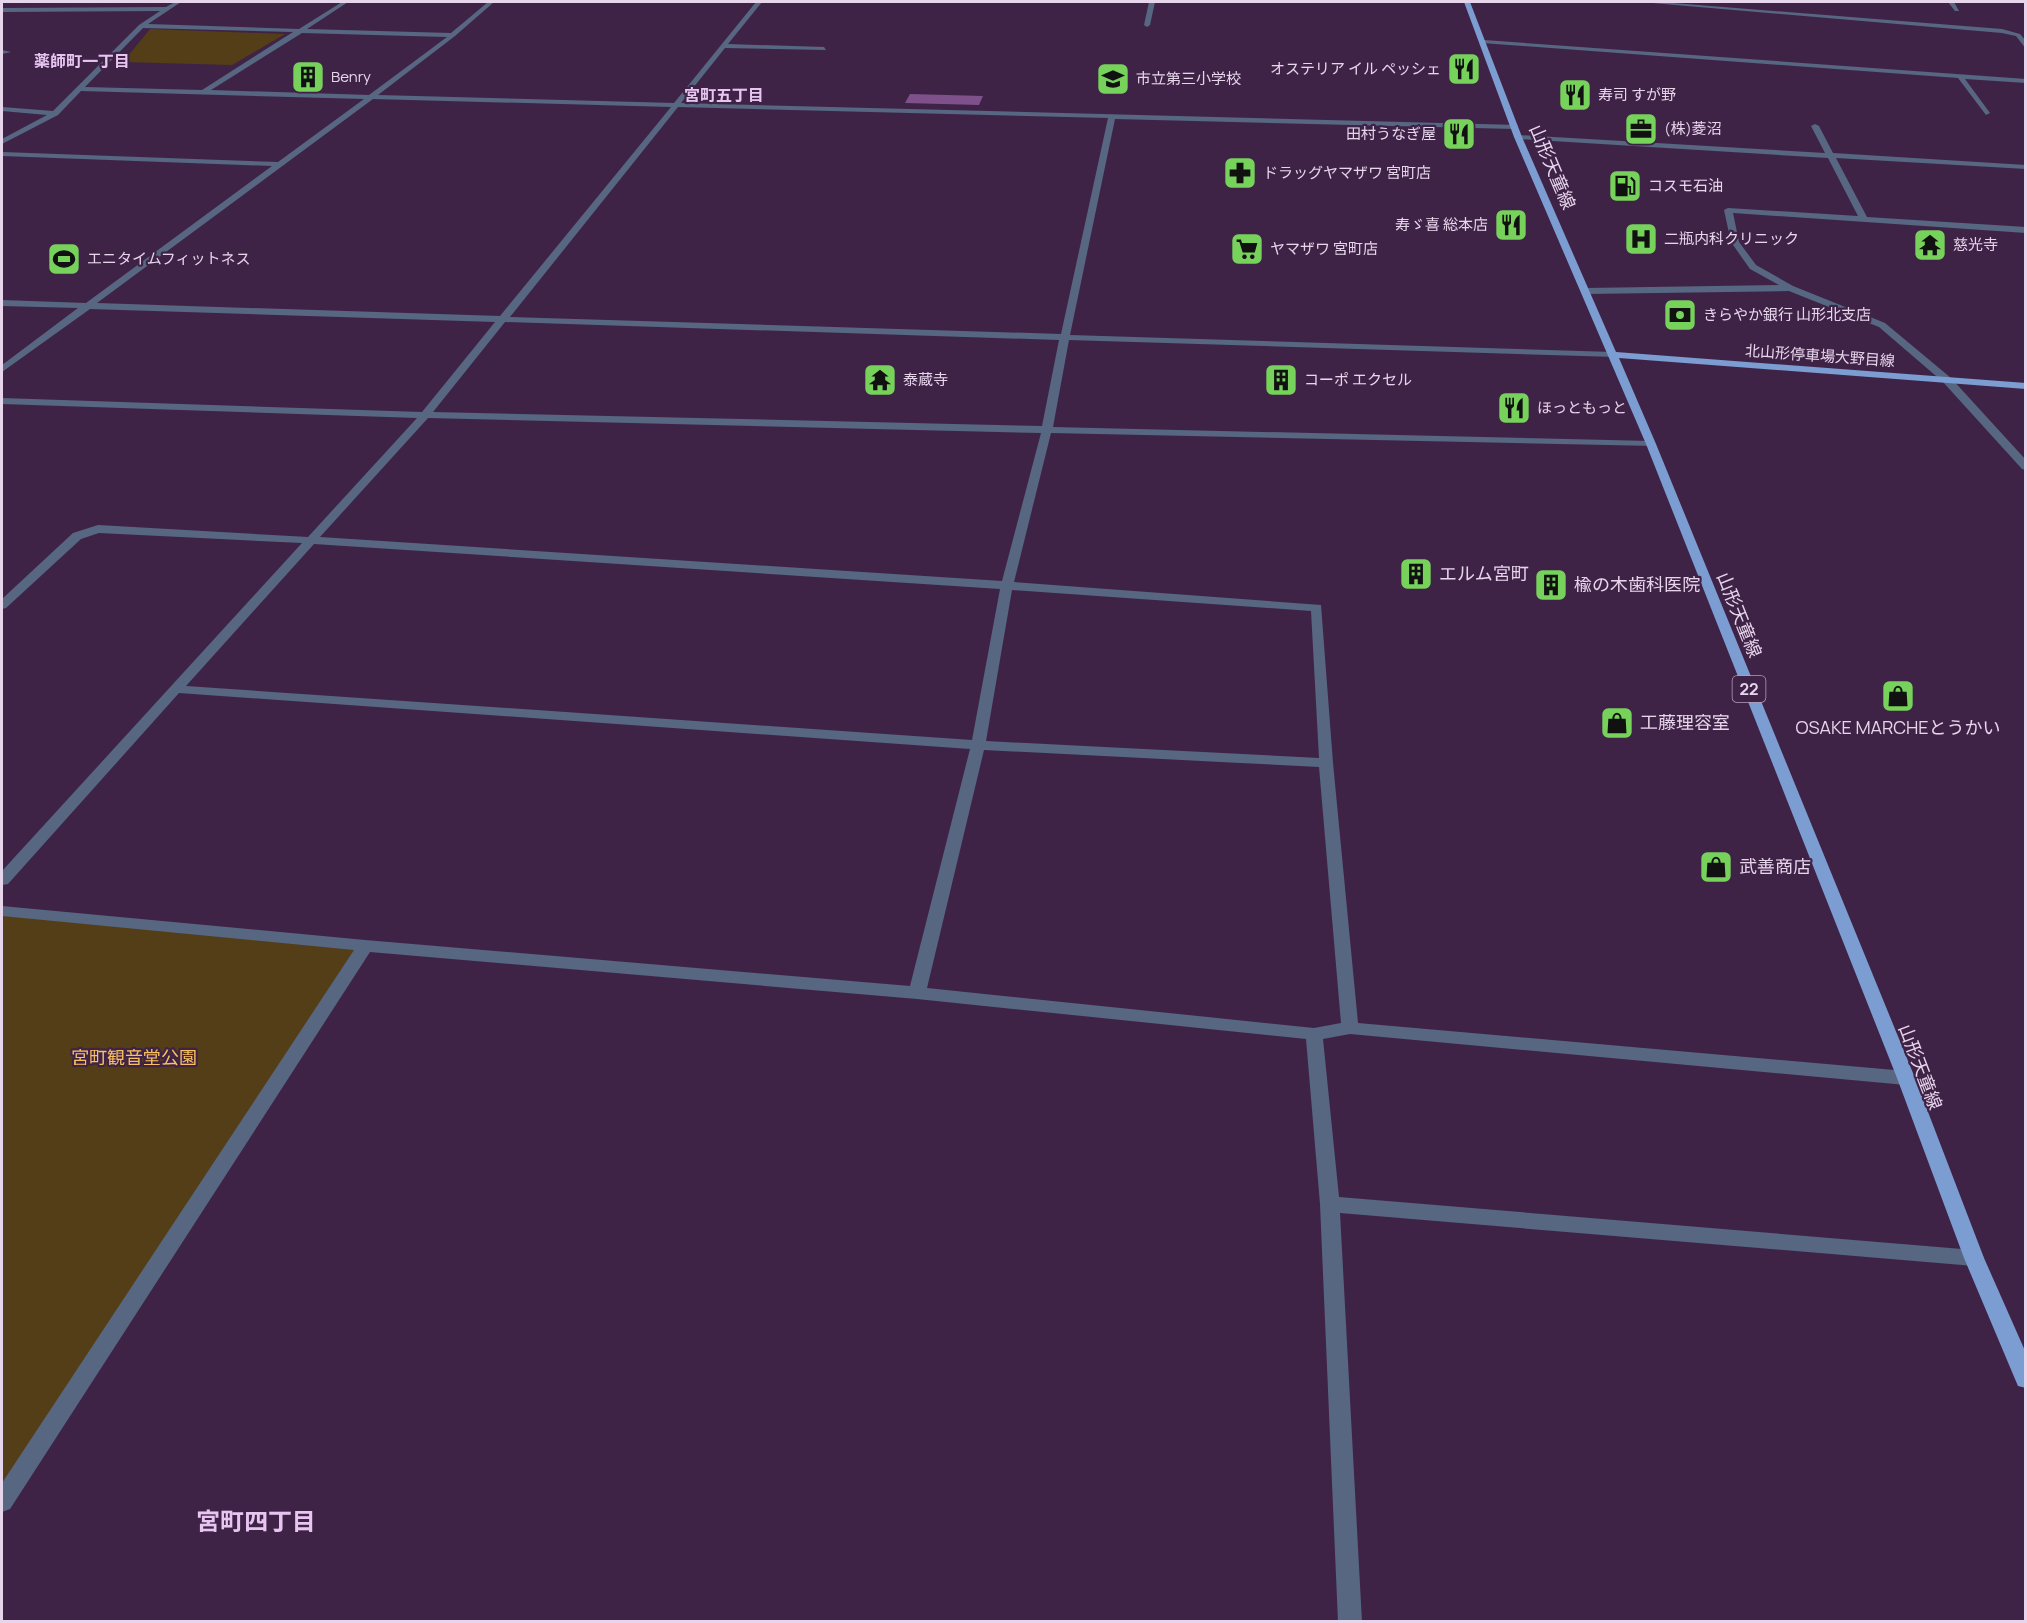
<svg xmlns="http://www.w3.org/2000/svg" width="2027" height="1623" viewBox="0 0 2027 1623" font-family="Manrope,'Noto Sans JP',sans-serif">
<rect width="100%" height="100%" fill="#3f2347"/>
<path fill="#533e18" d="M 150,29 L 285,34 L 232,65 L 123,62 Z
M 5,912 L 365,946 L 2,1502 L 2,916 Z"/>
<path fill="#7e518a" d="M 910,94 L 983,96 L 979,105 L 905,103 Z"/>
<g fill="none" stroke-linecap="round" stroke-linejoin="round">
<path fill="#576781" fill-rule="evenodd" d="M 175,2 L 181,2 L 148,24 L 299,29 L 342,2 L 348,2 L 307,29 L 451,33 L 488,2 L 494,2 L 455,36 L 378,95 L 674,103 L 756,2 L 762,2 L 728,44 L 824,47 L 826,50 L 725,48 L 681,103 L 1518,125 L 1515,129 L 1115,119 L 1070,335 L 1613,352 L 1616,353 L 1616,357 L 1069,340 L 1053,427 L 1651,441 L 1656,444 L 1655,446 L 1051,433 L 1014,582 L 1321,605 L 1333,763 L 1358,1023 L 1906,1071 L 1912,1073 L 1915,1078 L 1912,1083 L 1906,1085 L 1350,1034 L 1323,1039 L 1339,1197 L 1974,1250 L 1981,1252 L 1984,1258 L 1981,1264 L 1974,1266 L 1340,1213 L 1362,1622 L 1338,1622 L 1320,1204 L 1306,1039 L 917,999 L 370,952 L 10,1509 L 2,1512 L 2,1483 L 354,950 L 2,916 L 2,906 L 365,940 L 910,986 L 970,749 L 179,693 L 8,884 L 2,885 L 2,871 L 302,543 L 99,533 L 81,539 L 6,608 L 2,609 L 2,599 L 73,533 L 98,525 L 308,537 L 417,418 L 2,404 L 2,398 L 422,412 L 495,322 L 90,309 L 2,372 L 2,365 L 78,308 L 2,306 L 2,300 L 86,303 L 272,166 L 2,156 L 2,152 L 278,162 L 364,99 L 81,91 L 58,115 L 2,144 L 2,139 L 47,115 L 2,111 L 2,107 L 53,111 L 139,25 L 160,11 L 2,12 L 2,8 L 166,7 ZM 143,28 L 293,32 L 202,90 L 85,87 ZM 302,33 L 447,37 L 369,95 L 211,90 ZM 373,99 L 671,107 L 500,316 L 97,303 ZM 678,107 L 1108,118 L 1061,334 L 510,317 ZM 505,322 L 1059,340 L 1042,426 L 433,412 ZM 428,418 L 1041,433 L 1002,581 L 320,537 ZM 314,544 L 1000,589 L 972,740 L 186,686 ZM 1012,590 L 1311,611 L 1319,758 L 986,741 ZM 984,750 L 1319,767 L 1341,1023 L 1314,1028 L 927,988 Z
M 1149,2 L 1155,2 L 1150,25 L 1147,27 L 1144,25 Z
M 1641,2 L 1660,2 L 2002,29 L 2020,34 L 2026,41 L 2026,49 L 2016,36 L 2002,33 Z
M 1948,2 L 1954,2 L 1959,11 L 1955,11 Z
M 1484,40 L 2026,79 L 2026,83 L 1965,79 L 1990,113 L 1986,115 L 1958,78 L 1482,43 Z
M 2,50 L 11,52 L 2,54 Z
M 1815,124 L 1819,126 L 1833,153 L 2026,165 L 2026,169 L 1836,158 L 1867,217 L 2026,227 L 2026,233 L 1733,213 L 1739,242 L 1756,265 L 1793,286 L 1885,323 L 1951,378 L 2026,460 L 2026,470 L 2022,469 L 1943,382 L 1879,327 L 1789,291 L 1586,294 L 1581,291 L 1586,288 L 1779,285 L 1750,269 L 1731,242 L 1724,210 L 1728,208 L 1858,216 L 1828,158 L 1518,139 L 1514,137 L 1518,135 L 1825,153 L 1811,126 Z"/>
<path fill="#7b9dd1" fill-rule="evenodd" d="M 1464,2 L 1470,2 L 1522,137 L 1616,352 L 2026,383 L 2026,389 L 1619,358 L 1656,444 L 1915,1078 L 1984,1258 L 2026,1353 L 2026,1388 L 2018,1386 L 2015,1379 L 1964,1258 L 1897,1078 L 1646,444 L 1514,137 Z"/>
</g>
<defs>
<symbol id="restaurant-square" viewBox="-11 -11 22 22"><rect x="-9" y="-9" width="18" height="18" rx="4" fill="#76d25a" stroke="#3f2347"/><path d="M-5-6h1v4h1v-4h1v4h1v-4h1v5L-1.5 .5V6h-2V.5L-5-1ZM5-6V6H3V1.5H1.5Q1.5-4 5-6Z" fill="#111"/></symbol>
<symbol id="building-square" viewBox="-11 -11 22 22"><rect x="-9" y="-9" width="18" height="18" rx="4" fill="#76d25a" stroke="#3f2347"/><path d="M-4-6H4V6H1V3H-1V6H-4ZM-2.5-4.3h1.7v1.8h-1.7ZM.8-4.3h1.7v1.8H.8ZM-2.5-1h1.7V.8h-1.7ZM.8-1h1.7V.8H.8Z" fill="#111"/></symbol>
<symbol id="school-square" viewBox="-11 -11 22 22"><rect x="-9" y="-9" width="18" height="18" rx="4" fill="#76d25a" stroke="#3f2347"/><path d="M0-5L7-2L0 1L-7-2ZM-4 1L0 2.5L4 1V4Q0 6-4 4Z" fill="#111"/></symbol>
<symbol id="office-square" viewBox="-11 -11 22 22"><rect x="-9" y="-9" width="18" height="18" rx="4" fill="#76d25a" stroke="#3f2347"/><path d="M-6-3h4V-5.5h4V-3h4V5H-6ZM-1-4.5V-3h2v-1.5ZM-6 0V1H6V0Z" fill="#111"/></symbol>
<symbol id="pharmacy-square" viewBox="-11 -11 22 22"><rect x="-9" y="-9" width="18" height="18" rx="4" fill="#76d25a" stroke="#3f2347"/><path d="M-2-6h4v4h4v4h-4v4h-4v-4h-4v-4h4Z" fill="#111"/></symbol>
<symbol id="fuel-square" viewBox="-11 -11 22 22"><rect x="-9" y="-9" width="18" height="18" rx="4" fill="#76d25a" stroke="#3f2347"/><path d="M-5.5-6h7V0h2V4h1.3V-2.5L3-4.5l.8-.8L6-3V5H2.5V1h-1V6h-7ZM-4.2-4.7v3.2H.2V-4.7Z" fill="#111"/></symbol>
<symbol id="hospital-square" viewBox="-11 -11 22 22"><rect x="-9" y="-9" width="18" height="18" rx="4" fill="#76d25a" stroke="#3f2347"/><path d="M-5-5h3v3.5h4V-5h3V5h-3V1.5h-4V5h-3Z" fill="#111"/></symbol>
<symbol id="temple-square" viewBox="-11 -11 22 22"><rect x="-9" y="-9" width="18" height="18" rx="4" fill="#76d25a" stroke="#3f2347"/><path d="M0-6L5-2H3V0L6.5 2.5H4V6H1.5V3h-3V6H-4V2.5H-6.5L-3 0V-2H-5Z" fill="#111"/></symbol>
<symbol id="supermarket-square" viewBox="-11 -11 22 22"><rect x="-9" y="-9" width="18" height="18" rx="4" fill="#76d25a" stroke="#3f2347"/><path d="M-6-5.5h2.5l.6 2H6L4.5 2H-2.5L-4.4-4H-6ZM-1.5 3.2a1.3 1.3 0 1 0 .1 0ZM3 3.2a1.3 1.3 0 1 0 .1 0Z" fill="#111"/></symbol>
<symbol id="stadium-square" viewBox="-11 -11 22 22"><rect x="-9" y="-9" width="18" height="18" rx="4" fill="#76d25a" stroke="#3f2347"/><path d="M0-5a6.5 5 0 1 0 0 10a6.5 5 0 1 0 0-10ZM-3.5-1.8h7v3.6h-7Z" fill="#111"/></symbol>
<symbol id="bank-square" viewBox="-11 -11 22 22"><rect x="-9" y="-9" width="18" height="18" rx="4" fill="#76d25a" stroke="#3f2347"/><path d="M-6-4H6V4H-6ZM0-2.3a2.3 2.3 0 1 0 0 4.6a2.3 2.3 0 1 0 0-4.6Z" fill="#111"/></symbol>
<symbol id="shop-square" viewBox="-11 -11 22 22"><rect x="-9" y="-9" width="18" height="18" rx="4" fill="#76d25a" stroke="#3f2347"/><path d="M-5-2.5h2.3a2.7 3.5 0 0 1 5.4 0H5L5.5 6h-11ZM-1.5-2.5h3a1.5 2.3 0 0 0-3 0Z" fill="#111"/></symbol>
</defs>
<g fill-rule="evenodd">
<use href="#restaurant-square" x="1445" y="50" width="38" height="38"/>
<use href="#building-square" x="289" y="58" width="38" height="38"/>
<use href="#school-square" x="1094" y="60" width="38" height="38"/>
<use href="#restaurant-square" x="1556" y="76" width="38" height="38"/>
<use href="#office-square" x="1622" y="110" width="38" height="38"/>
<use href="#restaurant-square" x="1440" y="115" width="38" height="38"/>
<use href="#pharmacy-square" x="1221" y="154" width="38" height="38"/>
<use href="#fuel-square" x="1606" y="167" width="38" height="38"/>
<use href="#restaurant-square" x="1492" y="206" width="38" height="38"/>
<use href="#hospital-square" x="1622" y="220" width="38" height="38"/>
<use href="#temple-square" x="1911" y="226" width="38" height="38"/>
<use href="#supermarket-square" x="1228" y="230" width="38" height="38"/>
<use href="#stadium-square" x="45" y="240" width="38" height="38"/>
<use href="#bank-square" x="1661" y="296" width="38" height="38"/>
<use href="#temple-square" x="861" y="361" width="38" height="38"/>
<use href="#building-square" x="1262" y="361" width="38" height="38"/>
<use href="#restaurant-square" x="1495" y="389" width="38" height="38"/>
<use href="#building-square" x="1397" y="555" width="38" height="38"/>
<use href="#building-square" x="1532" y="566" width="38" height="38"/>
<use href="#shop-square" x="1879" y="677" width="38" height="38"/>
<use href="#shop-square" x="1598" y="704" width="38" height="38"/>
<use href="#shop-square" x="1697" y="848" width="38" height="38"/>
</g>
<g text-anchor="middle" stroke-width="4.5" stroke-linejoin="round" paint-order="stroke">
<g font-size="15" fill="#e7d5ec" stroke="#3f2347" text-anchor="start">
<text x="1441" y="74" text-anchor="end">オステリア イル ペッシェ</text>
<text x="331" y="82">Benry</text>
<text x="1136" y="84">市立第三小学校</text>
<text x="1598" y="100">寿司 すが野</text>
<text x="1664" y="134">(株)菱沼</text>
<text x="1436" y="139" text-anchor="end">田村うなぎ屋</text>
<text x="1263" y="178">ドラッグヤマザワ 宮町店</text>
<text x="1648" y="191">コスモ石油</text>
<text x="1488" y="230" text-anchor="end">寿ゞ喜 総本店</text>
<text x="1664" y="244">二瓶内科クリニック</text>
<text x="1953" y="250">慈光寺</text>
<text x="1270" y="254">ヤマザワ 宮町店</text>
<text x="87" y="264">エニタイムフィットネス</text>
<text x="1703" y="320">きらやか銀行 山形北支店</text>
<text x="903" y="385">泰蔵寺</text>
<text x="1304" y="385">コーポ エクセル</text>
<text x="1537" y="413">ほっともっと</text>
</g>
<g font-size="15" fill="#e7d5ec" stroke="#3f2347">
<text transform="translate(1820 356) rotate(4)" y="5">北山形停車場大野目線</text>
</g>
<g font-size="16" font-weight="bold" fill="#e8c4f1" stroke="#3f2347">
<text x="82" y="67">薬師町一丁目</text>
<text x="724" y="101">宮町五丁目</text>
</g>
<rect fill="#3f2347" stroke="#b5a0ba" stroke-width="1.5" x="1732.5" y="676" width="33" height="26" rx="4.5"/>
<g font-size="16" font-weight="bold" fill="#e7d5ec">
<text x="1749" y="695">22</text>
</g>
<g font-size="18" fill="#e7d5ec" stroke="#3f2347">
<text transform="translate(1552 167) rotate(67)" y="6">山形天童線</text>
<text transform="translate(1739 615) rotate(68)" y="6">山形天童線</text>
<text transform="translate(1920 1067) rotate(69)" y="6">山形天童線</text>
</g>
<g font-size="18" fill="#e7d5ec" stroke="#3f2347" text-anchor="start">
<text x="1439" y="580">エルム宮町</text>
<text x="1574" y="591">楡の木歯科医院</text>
<text x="1640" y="729">工藤理容室</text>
<text x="1898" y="734" text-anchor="middle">OSAKE MARCHEとうかい</text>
<text x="1739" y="873">武善商店</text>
</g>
<g font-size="18" fill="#f9c05f" stroke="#3f2347">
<text x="134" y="1064">宮町観音堂公園</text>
</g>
<g font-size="24" font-weight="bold" fill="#e8c4f1" stroke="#3f2347">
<text x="256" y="1530">宮町四丁目</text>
</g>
</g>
<rect width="2027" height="1623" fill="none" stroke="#e7d5ec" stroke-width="6"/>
</svg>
